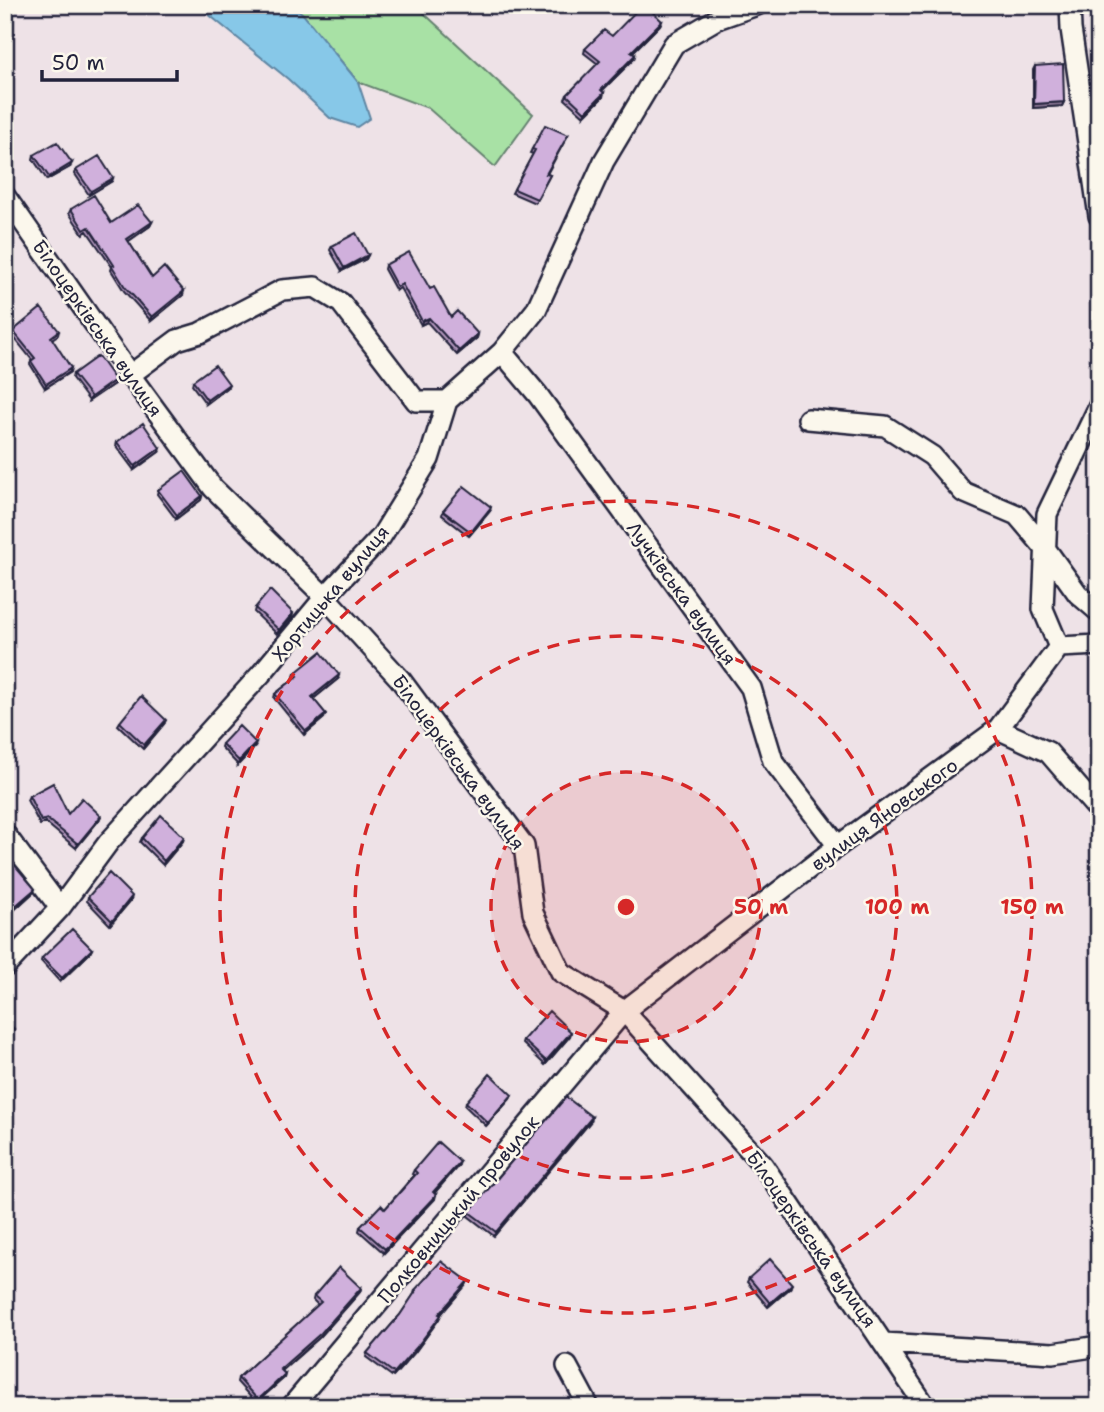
<svg xmlns="http://www.w3.org/2000/svg" width="1104" height="1412" viewBox="0 0 1104 1412" font-family="'Shantell Sans',sans-serif">
<rect width="100%" height="100%" fill="#eee2e7"/>
<filter id="ink" filterUnits="userSpaceOnUse"><feTurbulence type="fractalNoise" baseFrequency=".0143" numOctaves="2"/><feDisplacementMap in="SourceGraphic" scale="14" xChannelSelector="R" yChannelSelector="G"/><feConvolveMatrix kernelMatrix="1 2 1 2 8 2 1 2 1" color-interpolation-filters="sRGB"/></filter>
<g filter="url(#ink)">
<path fill="#a8e1a5" stroke="#658270" stroke-width="2" d="M 292,5 L 415,5 L 533,114 L 495,167 L 428,108 L 358,82 L 303,15 Z"/>
<path fill="#87c8e8" stroke="#5f86a3" stroke-width="2" d="M 197,5 L 292,5 L 303,14 L 358,82 L 370,118 L 357,127 L 330,118 L 288,79 Z"/>
<g fill="none" stroke-linecap="round" stroke-linejoin="round">
<defs>
<path id="minor" d="M 1070,5 L 1071,29 L 1099,216
M 5,196 L 130,375 L 213,488 L 325,597 L 400,679 L 524,846 L 533,913 L 561,972 L 624,1011 L 763,1165 L 926,1407
M 502,352 L 538,395 L 751,688 L 773,761 L 838,846
M 130,375 L 177,340 L 200,333 L 282,290 L 315,287 L 341,303 L 416,401 L 447,401
M 808,419 L 885,426 L 932,456 L 963,492 L 1017,515 L 1045,548 L 1078,594 L 1099,612
M 1059,647 L 1043,609 L 1047,514 L 1099,406
M 998,729 L 1048,752 L 1099,811
M 5,834 L 60,908
M 5,967 L 60,908 L 108,843 L 261,674 L 325,597 L 381,537 L 429,459 L 447,401 L 502,352 L 536,310 L 604,161 L 674,44 L 717,19 L 757,5
M 884,1343 L 1053,1353 L 1099,1346
M 567,1366 L 589,1407
M 291,1407 L 624,1011 L 838,846 L 998,729 L 1059,647 L 1099,645"/>
</defs>
<use href="#minor" stroke="#22223b" stroke-width="24"/>
<use href="#minor" stroke="#fbf7ec" stroke-width="19"/>
</g>
<path fill="#b397bd" stroke="#22223b" stroke-width="2" d="M 702,5 L 713,5 L 708,10 Z
M 662,21 L 660,25 L 632,53 L 635,55 L 634,59 L 602,91 L 603,97 L 584,116 L 565,99 L 567,95 L 598,64 L 584,53 L 585,49 L 612,36 Z
M 1035,66 L 1064,102 L 1062,106 L 1033,108 L 1033,70 Z
M 568,135 L 547,174 L 550,175 L 548,179 L 535,203 L 512,193 L 533,154 L 530,153 L 532,149 Z
M 34,155 L 70,167 L 47,180 L 33,159 Z
M 76,170 L 113,178 L 112,181 L 89,195 L 75,174 Z
M 71,209 L 111,223 L 152,222 L 150,226 L 128,241 L 152,278 L 183,295 L 151,321 L 124,291 L 111,270 L 112,267 L 87,231 L 83,234 L 69,213 Z
M 332,246 L 368,255 L 366,259 L 342,271 L 330,250 Z
M 385,265 L 430,289 L 451,317 L 478,334 L 477,338 L 457,355 L 427,322 L 421,325 L 400,288 L 396,291 L 384,269 Z
M 13,331 L 59,331 L 58,335 L 52,339 L 70,372 L 45,388 L 30,364 L 32,360 L 12,335 Z
M 73,374 L 114,384 L 89,401 L 72,378 Z
M 193,381 L 227,388 L 206,404 L 192,385 Z
M 117,442 L 159,452 L 134,470 L 116,446 Z
M 158,490 L 202,496 L 201,500 L 176,519 L 157,494 Z
M 443,511 L 490,511 L 469,536 L 442,515 Z
M 255,608 L 293,613 L 292,617 L 277,634 L 254,612 Z
M 295,673 L 338,679 L 313,699 L 324,718 L 304,735 L 274,698 L 275,694 L 295,678 L 294,677 Z
M 120,722 L 164,724 L 143,749 L 118,725 Z
M 222,744 L 255,747 L 238,765 L 221,747 Z
M 29,796 L 68,814 L 99,820 L 76,848 L 45,822 L 40,825 L 27,800 Z
M 184,837 L 183,841 L 163,865 L 140,842 L 142,838 Z
M 5,849 L 10,858 L 35,889 L 33,893 L 12,912 L 5,904 Z
M 88,897 L 131,900 L 110,925 L 87,901 Z
M 92,949 L 90,953 L 60,982 L 41,961 L 42,958 Z
M 571,1032 L 570,1036 L 545,1065 L 522,1043 L 523,1040 Z
M 512,1095 L 510,1099 L 486,1126 L 465,1106 L 466,1102 Z
M 592,1117 L 591,1121 L 494,1236 L 468,1216 L 469,1212 Z
M 458,1166 L 434,1193 L 435,1199 L 384,1253 L 359,1231 L 360,1227 L 385,1209 L 414,1175 L 412,1174 L 414,1170 Z
M 749,1278 L 790,1288 L 768,1307 L 747,1282 Z
M 468,1281 L 466,1285 L 440,1315 L 439,1319 L 415,1352 L 393,1377 L 366,1357 L 367,1353 L 400,1315 L 414,1294 L 415,1290 Z
M 361,1288 L 360,1292 L 320,1337 L 282,1371 L 285,1374 L 284,1378 L 256,1403 L 237,1382 L 238,1378 L 318,1305 L 313,1300 L 314,1296 Z"/>
<path fill="#927b9a" stroke="#22223b" stroke-width="2" d="M 662,21 L 660,25 L 630,55 L 631,52 Z
M 635,55 L 634,59 L 599,93 L 601,90 Z
M 604,93 L 603,97 L 584,116 L 585,112 Z
M 1064,102 L 1062,106 L 1033,108 L 1034,104 Z
M 72,163 L 70,167 L 47,180 L 49,177 Z
M 113,178 L 112,181 L 89,195 L 91,191 Z
M 152,222 L 150,226 L 126,243 L 127,239 Z
M 368,255 L 366,259 L 342,271 L 344,268 Z
M 184,291 L 183,295 L 151,321 L 152,317 Z
M 429,318 L 427,322 L 421,325 L 422,321 Z
M 478,334 L 477,338 L 457,355 L 459,351 Z
M 71,368 L 70,372 L 45,388 L 46,384 Z
M 115,380 L 114,384 L 89,401 L 91,397 Z
M 229,384 L 227,388 L 206,404 L 207,400 Z
M 160,448 L 159,452 L 134,470 L 135,466 Z
M 202,496 L 201,500 L 176,519 L 177,515 Z
M 491,507 L 490,511 L 469,536 L 471,532 Z
M 293,613 L 292,617 L 277,634 L 279,630 Z
M 339,675 L 338,679 L 311,701 L 312,697 Z
M 326,714 L 324,718 L 304,735 L 306,731 Z
M 166,720 L 164,724 L 143,749 L 144,745 Z
M 256,743 L 255,747 L 238,765 L 239,761 Z
M 101,816 L 99,820 L 76,848 L 78,844 Z
M 184,837 L 183,841 L 163,865 L 164,861 Z
M 35,889 L 33,893 L 12,912 L 13,908 Z
M 132,896 L 131,900 L 110,925 L 112,921 Z
M 92,949 L 90,953 L 60,982 L 62,978 Z
M 571,1032 L 570,1036 L 545,1065 L 546,1061 Z
M 512,1095 L 510,1099 L 486,1126 L 488,1123 Z
M 592,1117 L 591,1121 L 494,1236 L 496,1232 Z
M 460,1162 L 458,1166 L 432,1196 L 433,1192 Z
M 436,1195 L 435,1199 L 384,1253 L 385,1249 Z
M 468,1281 L 466,1285 L 438,1318 L 439,1314 Z
M 792,1284 L 790,1288 L 768,1307 L 770,1303 Z
M 361,1288 L 360,1292 L 320,1337 L 279,1373 L 280,1369 Z
M 441,1315 L 439,1319 L 415,1352 L 393,1377 L 394,1373 Z
M 285,1374 L 284,1378 L 256,1403 L 258,1400 Z"/>
<path fill="#d0b0dc" stroke="#22223b" stroke-width="2" d="M 642,5 L 645,5 L 662,21 L 631,52 L 635,55 L 601,90 L 604,93 L 585,112 L 567,95 L 600,61 L 585,49 L 604,30 L 612,36 Z
M 1063,64 L 1064,102 L 1034,104 L 1035,66 Z
M 545,125 L 568,135 L 546,174 L 550,175 L 537,199 L 514,189 L 535,150 L 532,149 Z
M 57,142 L 72,163 L 49,177 L 34,155 Z
M 99,156 L 113,178 L 91,191 L 76,170 Z
M 94,195 L 111,223 L 138,205 L 152,222 L 127,239 L 152,278 L 164,267 L 184,291 L 152,317 L 125,287 L 112,266 L 114,265 L 89,227 L 84,230 L 71,209 Z
M 356,233 L 368,255 L 344,268 L 332,246 Z
M 409,252 L 430,289 L 434,287 L 451,317 L 457,311 L 478,334 L 459,351 L 429,318 L 422,321 L 402,284 L 397,287 L 385,265 Z
M 41,308 L 59,331 L 51,337 L 71,368 L 46,384 L 31,361 L 35,358 L 13,331 Z
M 98,356 L 115,380 L 91,397 L 73,374 Z
M 215,365 L 229,384 L 207,400 L 193,381 Z
M 143,423 L 160,448 L 135,466 L 117,442 Z
M 184,471 L 202,496 L 177,515 L 158,490 Z
M 464,486 L 491,507 L 471,532 L 443,511 Z
M 270,590 L 293,613 L 279,630 L 255,608 Z
M 321,652 L 339,675 L 312,697 L 326,714 L 306,731 L 275,694 L 298,676 L 295,673 Z
M 141,696 L 166,720 L 144,745 L 120,722 Z
M 239,726 L 256,743 L 239,761 L 222,744 Z
M 53,783 L 68,814 L 82,798 L 101,816 L 78,844 L 47,819 L 41,821 L 29,796 Z
M 161,815 L 184,837 L 164,861 L 142,838 Z
M 5,849 L 10,856 L 8,857 L 35,889 L 13,908 L 5,898 Z
M 109,873 L 132,896 L 112,921 L 88,897 Z
M 72,929 L 92,949 L 62,978 L 42,958 Z
M 549,1011 L 571,1032 L 546,1061 L 523,1040 Z
M 5,1019 L 14,1029 L 5,1037 Z
M 490,1074 L 512,1095 L 488,1123 L 466,1102 Z
M 566,1097 L 592,1117 L 496,1232 L 469,1212 Z
M 438,1142 L 460,1162 L 433,1192 L 436,1195 L 385,1249 L 360,1227 L 381,1205 L 385,1209 L 417,1173 L 414,1170 Z
M 770,1259 L 792,1284 L 770,1303 L 749,1278 Z
M 441,1261 L 468,1281 L 439,1314 L 441,1315 L 416,1348 L 394,1373 L 367,1353 L 400,1315 L 416,1291 L 415,1290 Z
M 339,1267 L 361,1288 L 321,1333 L 280,1369 L 285,1374 L 258,1400 L 238,1378 L 321,1302 L 314,1296 Z"/>
</g>
<circle cx="626" cy="907" r="135" fill="#d62828" fill-opacity=".12"/>
<g fill="none" stroke="#d62828" stroke-width="3.5" stroke-dasharray="12 9">
<circle cx="626" cy="907" r="135"/>
<circle cx="626" cy="907" r="271"/>
<circle cx="626" cy="907" r="406"/>
</g>
<g text-anchor="middle" stroke-width="5" stroke-linejoin="round" paint-order="stroke">
<g font-size="19" fill="#22223b" stroke="#fbf7ec">
<text transform="translate(98 328) rotate(55)" y="7">Білоцерківська вулиця</text>
<text transform="translate(330 593) rotate(-50)" y="7">Хортицька вулиця</text>
<text transform="translate(682 593) rotate(54)" y="7">Лучківська вулиця</text>
<text transform="translate(459 762) rotate(54)" y="7">Білоцерківська вулиця</text>
<text transform="translate(884 814) rotate(-36)" y="7">вулиця Яновського</text>
<text transform="translate(458 1209) rotate(-50)" y="7">Полковницький провулок</text>
<text transform="translate(812 1239) rotate(55)" y="7">Білоцерківська вулиця</text>
</g>
</g>
<circle cx="626" cy="907" r="10" fill="#d62828" stroke="#fbf7ec" stroke-width="3.5"/>
<g font-size="21" text-anchor="middle" font-weight="bold" fill="#d62828" stroke="#fbf7ec" stroke-width="5" stroke-linejoin="round" paint-order="stroke">
<text x="761" y="914">50 m</text>
<text x="897" y="914">100 m</text>
<text x="1032" y="914">150 m</text>
</g>
<rect width="1104" height="1412" fill="none" stroke="#fbf7ec" stroke-width="28"/>
<rect x="14" y="14" width="1076" height="1384" fill="none" stroke="#22223b" stroke-width="2.5" filter="url(#ink)"/>
<path d="M42 70v10h135v-10" fill="none" stroke="#22223b" stroke-width="3.5"/>
<text x="52" y="70" font-size="21" fill="#22223b" stroke="#fbf7ec" stroke-width="5" paint-order="stroke">50 m</text>
</svg>
